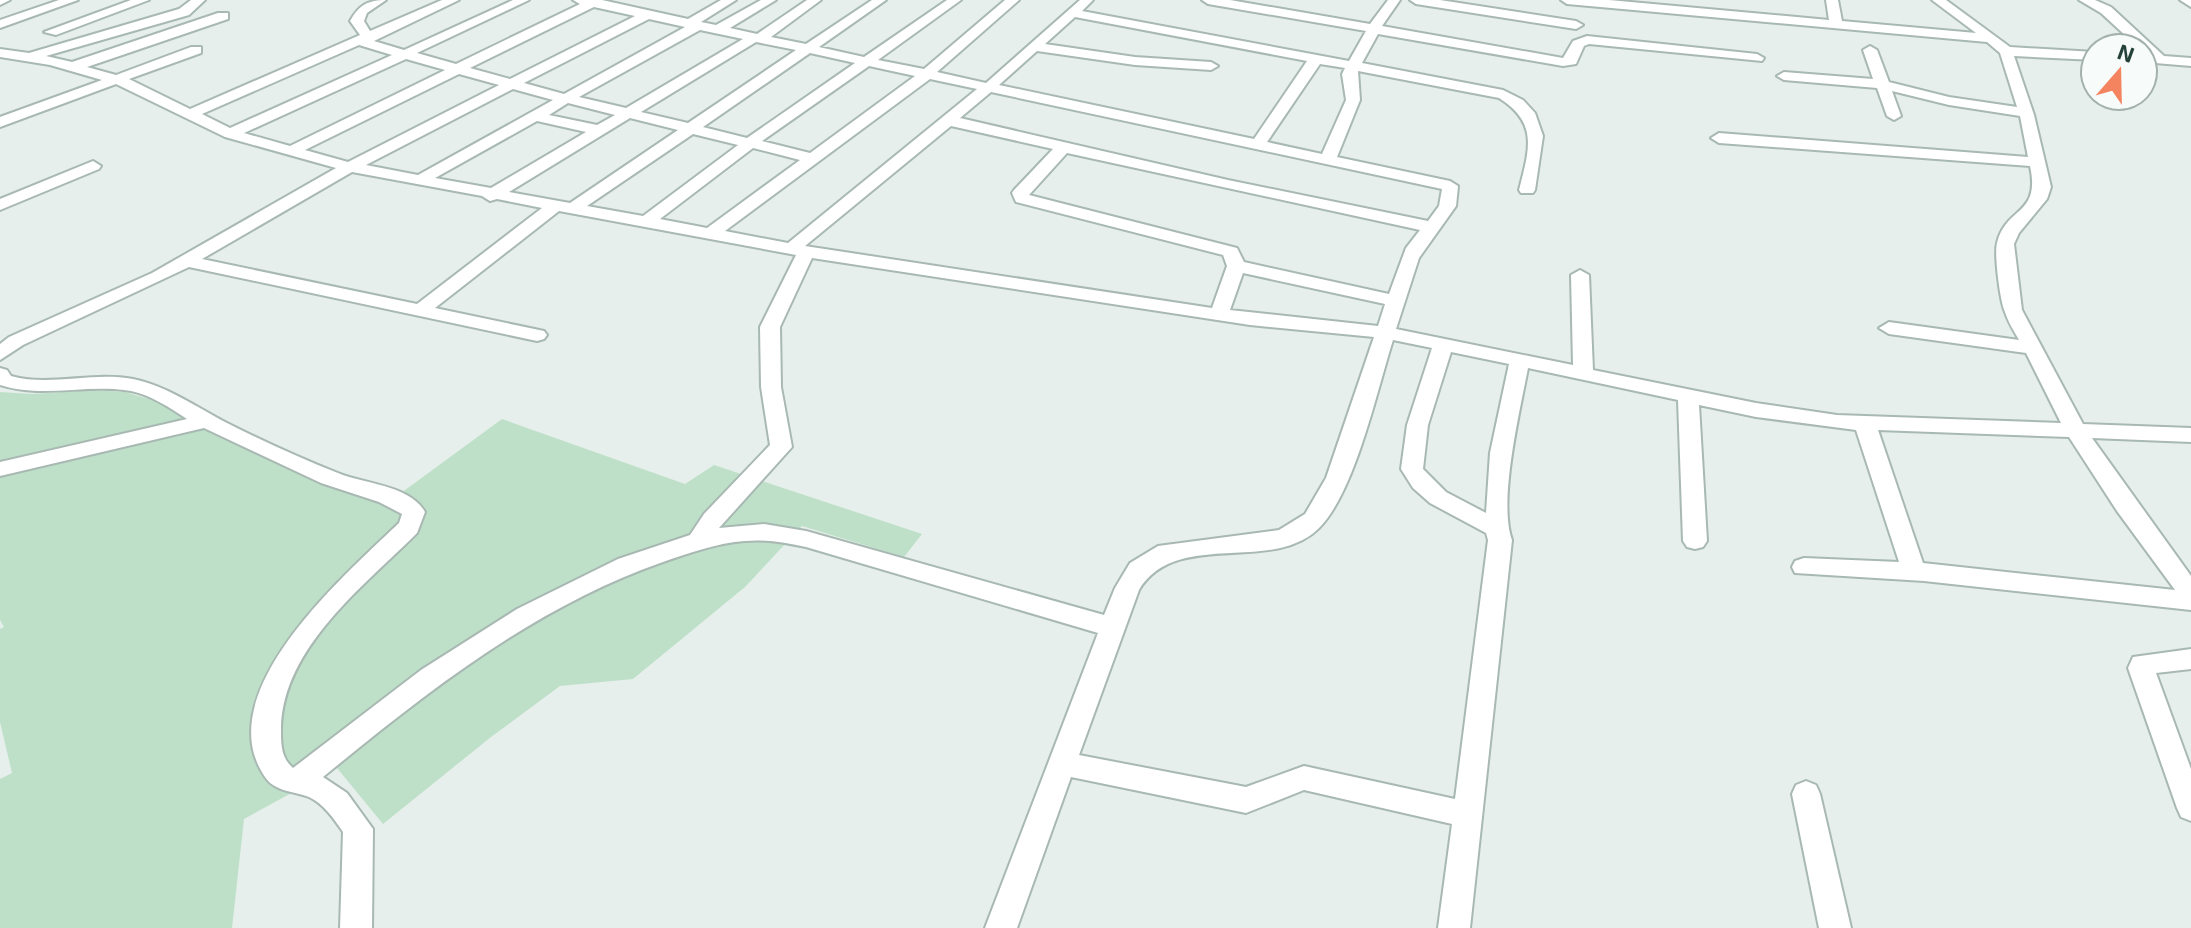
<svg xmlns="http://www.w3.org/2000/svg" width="2191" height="928" viewBox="0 0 2191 928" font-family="'Exo 2',sans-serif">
<rect width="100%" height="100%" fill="#e6efeb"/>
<path fill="#bfe0c8" d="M 91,390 L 125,392 L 152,400 L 294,469 L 386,504 L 502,419 L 685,484 L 714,465 L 922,534 L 904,557 L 802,526 L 745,587 L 633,679 L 560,686 L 491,737 L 383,824 L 337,768 L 244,819 L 232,928 L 0,928 L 0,779 L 12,773 L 0,722 L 0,629 L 4,627 L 0,620 L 0,392 L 32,394 Z"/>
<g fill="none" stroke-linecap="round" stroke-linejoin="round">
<defs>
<path id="minor" d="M 0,0 L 10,0 L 0,5 Z
M 59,0 L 78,0 L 0,28 L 0,20 Z
M 131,0 L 149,0 L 56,35 L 44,32 Z
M 191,0 L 205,0 L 189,15 L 46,56 L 72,62 L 218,13 L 228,13 L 228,19 L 87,67 L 116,75 L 191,47 L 201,47 L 201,53 L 129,79 L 190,109 L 360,35 L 350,21 C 359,5 368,0 386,0 L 367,13 L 364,21 L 370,31 L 442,0 L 459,0 L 374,41 L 404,50 L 513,0 L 529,0 L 417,53 L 456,64 L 580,4 L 573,0 L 602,0 L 688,19 L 721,0 L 736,0 L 701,22 L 716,25 L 761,0 L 776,0 L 730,28 L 757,34 L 807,0 L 821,0 L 771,37 L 806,44 L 872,0 L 886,0 L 819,47 L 864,57 L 947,0 L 961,0 L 878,60 L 924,69 L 1005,0 L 1019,0 L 937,72 L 986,83 L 1080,0 L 1093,0 L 1082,11 L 1349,61 L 1366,31 L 1208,4 L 1202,0 L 1230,0 L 1370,24 L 1388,0 L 1400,0 L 1382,26 L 1563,58 L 1573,41 L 1587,36 L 1757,54 L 1764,58 L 1762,61 L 1589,44 L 1584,46 L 1576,64 L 1563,66 L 1378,34 L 1362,63 L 1503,90 L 1523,100 L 1535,113 L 1543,136 L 1535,190 L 1533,193 L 1521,193 L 1519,190 C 1529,150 1539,123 1499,98 L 1358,71 L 1360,100 L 1337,157 L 1450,181 L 1458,186 L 1456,206 L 1419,258 L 1396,329 L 1573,365 L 1571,275 L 1580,270 L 1589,275 L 1593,370 L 1756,403 L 1837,415 L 2061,423 L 2026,353 L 1889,334 L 1879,328 L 1889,322 L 2019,340 C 2014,331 2008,322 2005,312 C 2000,301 1994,254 1997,243 C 2006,206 2041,216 2030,166 L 1719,143 L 1711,138 L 1719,133 L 2028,157 L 2020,116 L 1949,105 L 1892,91 L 1901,116 L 1894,120 L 1887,116 L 1877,88 L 1784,80 L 1777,76 L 1784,72 L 1873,79 L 1863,50 L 1870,46 L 1877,50 L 1889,82 L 1949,97 L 2017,107 L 2000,53 L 1987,42 L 1567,4 L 1561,0 L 1609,0 L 1829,20 L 1826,0 L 1838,0 L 1842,21 L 1976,33 L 1932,0 L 1946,0 L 2010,47 L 2095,52 L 2095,60 L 2014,56 L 2034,115 L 2051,187 L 2047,199 L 2019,233 L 2014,244 L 2022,310 L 2083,424 L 2191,428 L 2191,442 L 2092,438 L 2191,576 L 2191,610 L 1924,581 L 1795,573 L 1792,567 L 1795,561 L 1804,558 L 1899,562 L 1856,430 L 1756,417 L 1699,405 L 1707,541 L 1703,547 L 1695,549 L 1687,547 L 1683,541 L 1678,400 L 1528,368 C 1520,411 1498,501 1512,540 L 1470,928 L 1438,928 L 1452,824 L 1304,790 L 1246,813 L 1071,777 L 1017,928 L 985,928 L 1098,633 L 806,547 C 786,543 766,539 745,541 C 717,543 689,553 663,562 C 534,607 427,692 323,777 L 347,793 L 373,829 L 372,928 L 340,928 L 343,832 C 334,819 324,804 309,797 C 294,791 275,792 265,777 C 207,693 346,574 399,523 L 402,514 L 379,502 L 321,483 L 204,428 L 0,476 L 0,462 L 187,419 C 170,408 151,395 131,391 C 87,383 44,399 0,385 L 0,368 L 7,370 L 11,376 C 51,387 92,371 133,379 C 167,386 196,407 227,423 C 263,441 300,458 338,473 C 364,484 410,485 425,512 L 417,533 C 365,585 282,648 281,729 C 281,744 281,758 293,768 L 421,670 L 517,609 L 618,559 L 690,535 L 704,514 L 770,445 L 761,387 L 760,327 L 796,255 L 559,211 L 435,308 L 544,331 L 547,335 L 544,339 L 537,341 L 189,267 L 23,345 L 0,360 L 0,344 L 9,337 L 152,273 L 336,168 L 225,137 L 116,84 L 0,127 L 0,117 L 102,80 L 50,65 L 0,57 L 0,49 L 29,53 L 179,9 ZM 594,7 L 635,16 L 510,79 L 470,68 ZM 1075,17 L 1307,61 L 1254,139 L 999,85 L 1037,51 L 1135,65 L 1211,70 L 1218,66 L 1211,62 L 1135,57 L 1045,44 ZM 649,19 L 685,27 L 564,94 L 524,83 ZM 700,30 L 743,39 L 626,108 L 579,97 ZM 756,42 L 796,50 L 688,123 L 641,112 ZM 359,45 L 392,55 L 230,128 L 202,114 ZM 810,53 L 855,63 L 747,138 L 703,127 ZM 406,59 L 445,70 L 290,146 L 244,133 ZM 1320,64 L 1345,68 L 1342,74 L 1346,100 L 1322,154 L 1267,142 ZM 869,66 L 915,76 L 810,153 L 762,141 ZM 459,74 L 499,85 L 348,162 L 305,150 ZM 930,79 L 977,89 L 788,243 L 725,231 ZM 513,89 L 553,100 L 418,175 L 366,165 ZM 991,92 L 1442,189 L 1439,206 L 1428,221 L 1228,180 L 960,118 ZM 568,103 L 615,115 L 597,125 L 549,115 ZM 630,118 L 678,130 L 570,203 L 509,192 ZM 537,121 L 586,132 L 491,188 L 435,178 ZM 951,126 L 1053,149 L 1014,190 L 1012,193 L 1016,202 L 1223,255 L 1227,266 L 1212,308 L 805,246 ZM 693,134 L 738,145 L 643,216 L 587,206 ZM 753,148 L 800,160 L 707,228 L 660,219 ZM 1067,153 L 1420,230 L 1406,248 L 1389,294 L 1244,262 L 1237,248 L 1029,195 ZM 352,172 L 482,196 L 490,201 L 497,199 L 542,208 L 417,304 L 202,259 ZM 812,258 L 1250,325 L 1374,337 L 1326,478 L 1305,514 L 1279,530 L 1158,546 L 1130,563 L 1115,588 L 1104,615 L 806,531 L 764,524 L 719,528 L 792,447 L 781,387 L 780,327 ZM 1243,273 L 1385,304 L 1378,326 L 1230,310 ZM 1393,340 L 1432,348 L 1407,425 L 1401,469 L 1413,488 L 1430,503 L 1486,533 L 1488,540 L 1455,799 L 1304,766 L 1246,787 L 1079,755 L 1139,590 C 1177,528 1272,575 1319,528 C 1355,492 1377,390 1393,340 ZM 1451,352 L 1509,364 L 1490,453 L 1486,513 L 1446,492 L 1423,469 L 1428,425 ZM 1878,430 L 2069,437 L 2117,511 L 2175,590 L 1923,563 Z
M 1410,0 L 1440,0 L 1576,21 L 1583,25 L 1576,29 L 1416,4 Z
M 2079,0 L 2095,0 L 2111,7 L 2164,56 L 2191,58 L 2191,66 L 2143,62 L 2143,56 L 2147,55 L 2143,48 L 2139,48 L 2101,13 Z
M 2180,0 L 2191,0 L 2191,7 Z
M 93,161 L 101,166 L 99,169 L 0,210 L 0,199 Z
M 2191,649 L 2191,669 L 2156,673 L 2191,769 L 2191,821 L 2181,817 L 2177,808 L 2128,668 L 2133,657 Z
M 1806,781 L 1816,785 L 1820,794 L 1851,928 L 1819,928 L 1792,794 L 1796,785 Z"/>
</defs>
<use href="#minor" stroke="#a8b8b2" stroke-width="4"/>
<use href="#minor" fill="#fff" fill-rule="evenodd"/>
</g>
<g transform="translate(2119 72) rotate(20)"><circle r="38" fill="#f7fbf9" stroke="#a3b1ad" stroke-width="2"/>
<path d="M0-6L14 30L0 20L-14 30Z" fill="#f4845f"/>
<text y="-12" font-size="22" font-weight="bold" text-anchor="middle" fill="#24423a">N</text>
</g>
</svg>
